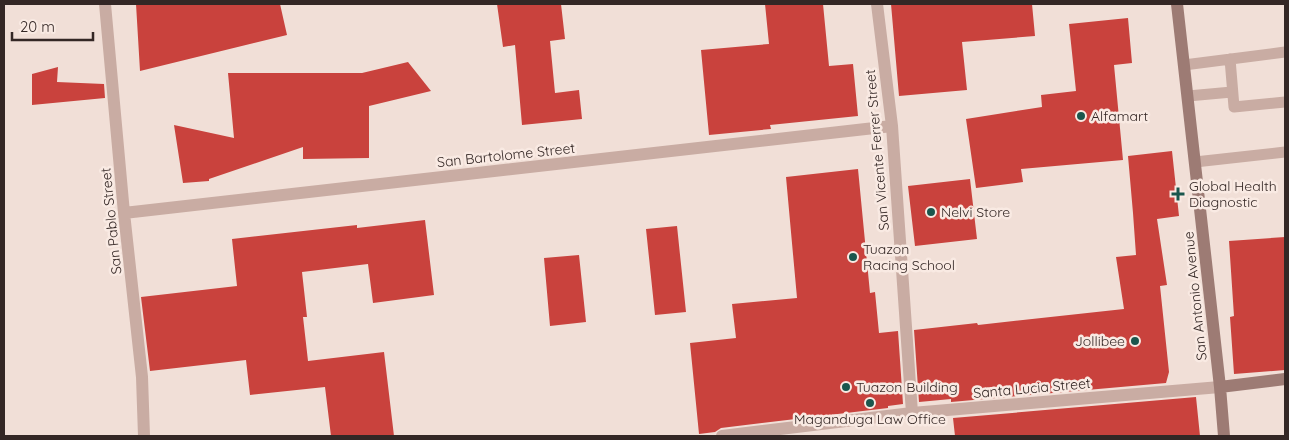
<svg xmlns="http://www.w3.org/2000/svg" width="1289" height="440" viewBox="0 0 1289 440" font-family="Quicksand,sans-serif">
<rect width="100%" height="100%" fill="#f1dfd7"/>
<path fill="#c9423d" d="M 136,4 L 280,4 L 287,35 L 140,71 Z
M 497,4 L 561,4 L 565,39 L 550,41 L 555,93 L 579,90 L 582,119 L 522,125 L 515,45 L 503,47 Z
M 765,4 L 823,4 L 829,66 L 853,64 L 858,116 L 770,125 L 771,129 L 709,135 L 701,50 L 769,44 Z
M 891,4 L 1032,4 L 1035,36 L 962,42 L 967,90 L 899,96 Z
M 1128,18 L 1132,63 L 1114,65 L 1123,160 L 1021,169 L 1023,182 L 976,188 L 966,119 L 1042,107 L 1041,95 L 1076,91 L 1069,24 Z
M 408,62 L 431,91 L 369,106 L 369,158 L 303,159 L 303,147 L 209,179 L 209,181 L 183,183 L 174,125 L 234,138 L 228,73 L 362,73 Z
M 58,67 L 57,82 L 104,84 L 105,98 L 32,105 L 32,74 Z
M 1172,151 L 1179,216 L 1157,219 L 1167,285 L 1160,286 L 1169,372 L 1166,383 L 951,402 L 951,399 L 919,402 L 914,330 L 977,323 L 978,325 L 1124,309 L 1116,257 L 1136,255 L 1133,213 L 1128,156 Z
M 858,169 L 870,293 L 875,292 L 879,333 L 898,331 L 903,404 L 888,406 L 888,408 L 721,428 L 715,432 L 699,434 L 690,343 L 736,338 L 732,304 L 797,298 L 786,177 Z
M 970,179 L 977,239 L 915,246 L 908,186 Z
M 425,220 L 434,295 L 373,303 L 368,264 L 302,272 L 307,317 L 303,317 L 308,361 L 384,352 L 394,436 L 331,436 L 325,387 L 250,395 L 246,360 L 150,371 L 141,297 L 237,286 L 232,239 L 357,225 L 357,228 Z
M 677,226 L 686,312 L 655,315 L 646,229 Z
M 1285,237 L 1285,370 L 1234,374 L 1230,317 L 1234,316 L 1229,241 Z
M 579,255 L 586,322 L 550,326 L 544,258 Z
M 1196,397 L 1200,436 L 955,436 L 953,418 Z"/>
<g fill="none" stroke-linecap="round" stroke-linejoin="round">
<path stroke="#c9aca3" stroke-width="11" d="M 1230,59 L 1234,107 L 1285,102
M 1184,65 L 1285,52
M 1188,96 L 1232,92
M 1195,162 L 1285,152"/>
<path stroke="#c9aca3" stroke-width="12" d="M 105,4 L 124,213 L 142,377 L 144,436
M 877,4 L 892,126 L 912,413
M 124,213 L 892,126
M 722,436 L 912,413 L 1220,387"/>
<path stroke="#9d7b74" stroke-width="12" d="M 1177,4 L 1220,387 L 1224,436
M 1220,387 L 1285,379"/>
</g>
<g fill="#1a564d" stroke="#f9eae3" stroke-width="2">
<circle cx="1081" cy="116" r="5"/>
<path d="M1175.5 186.5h5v5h5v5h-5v5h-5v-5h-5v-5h5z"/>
<circle cx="931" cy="212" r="5"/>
<circle cx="853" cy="257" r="5"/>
<circle cx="1135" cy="341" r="5"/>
<circle cx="846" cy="387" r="5"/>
<circle cx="870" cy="403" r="5"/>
</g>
<g text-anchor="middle" stroke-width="5" stroke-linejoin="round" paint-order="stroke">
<g font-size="14" fill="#342725" stroke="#f9eae3" text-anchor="start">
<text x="1091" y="121">Alfamart</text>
<text x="1189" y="191">Global Health<tspan x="1189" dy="16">Diagnostic</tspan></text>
<text x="941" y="217">Nelvi Store</text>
<text x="863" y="254">Tuazon<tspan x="863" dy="16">Racing School</tspan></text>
<text x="1125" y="346" text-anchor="end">Jollibee</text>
<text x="856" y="392">Tuazon Building</text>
<text x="870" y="424" text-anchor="middle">Maganduga Law Office</text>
</g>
<g font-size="14" fill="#342725" stroke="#f9eae3">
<text transform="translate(877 150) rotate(-95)" y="5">San Vicente Ferrer Street</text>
<text transform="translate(506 155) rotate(-6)" y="5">San Bartolome Street</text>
<text transform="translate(111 221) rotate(-96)" y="5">San Pablo Street</text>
<text transform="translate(1195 296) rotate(-96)" y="5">San Antonio Avenue</text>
<text transform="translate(1032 388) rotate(-5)" y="5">Santa Lucia Street</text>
</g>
</g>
<rect width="1289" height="440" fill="none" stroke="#342725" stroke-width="10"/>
<path d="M12 32v8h81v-8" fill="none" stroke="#342725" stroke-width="2.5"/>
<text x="20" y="32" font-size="15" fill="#342725" stroke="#f9eae3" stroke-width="4" paint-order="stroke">20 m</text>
</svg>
